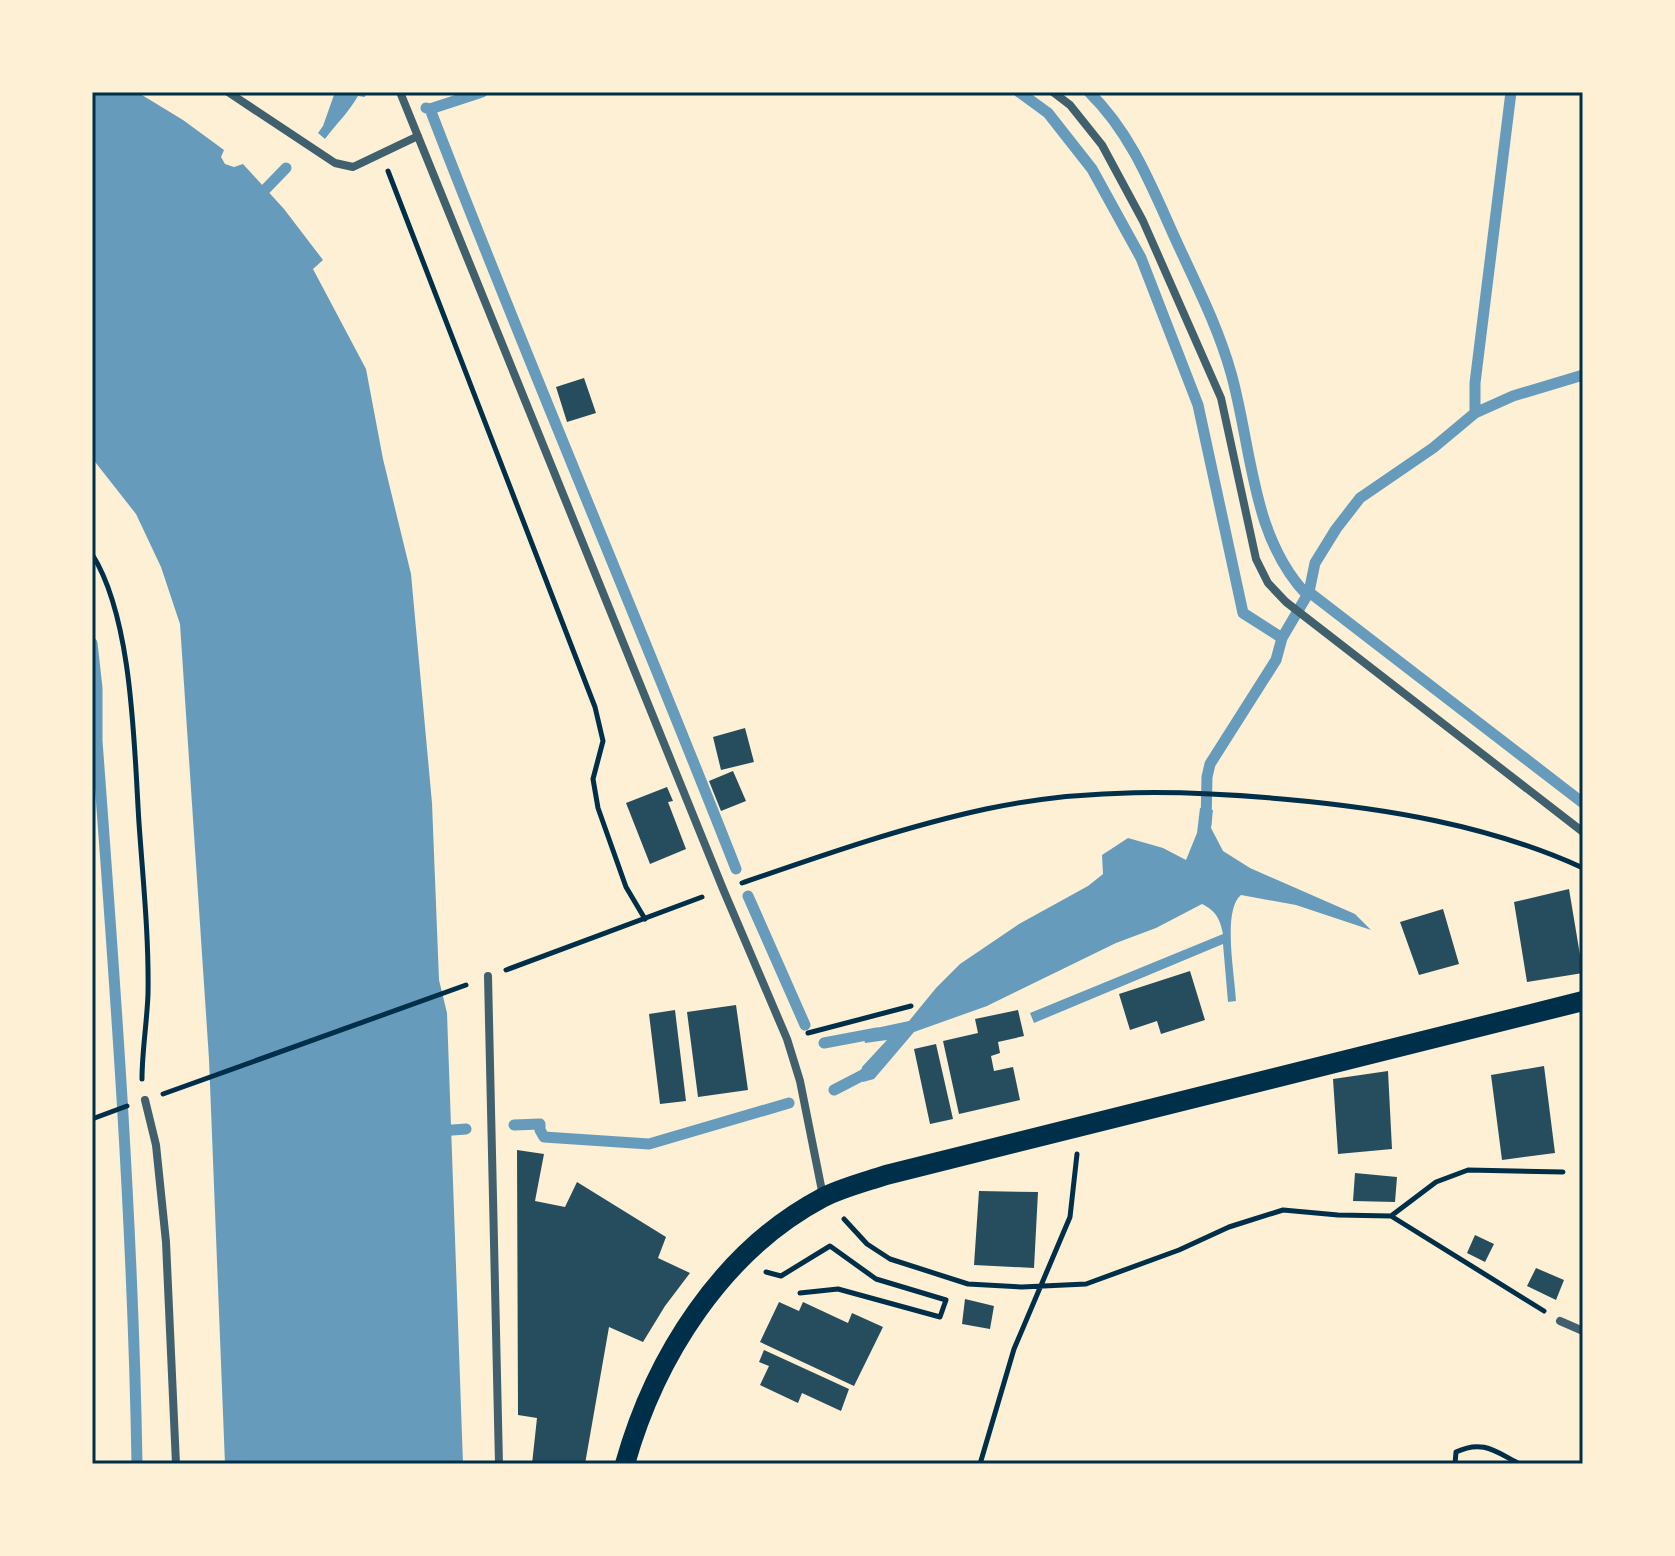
<svg xmlns="http://www.w3.org/2000/svg" width="1675" height="1556" viewBox="0 0 1675 1556" font-family="'Alegreya Sans',sans-serif">
<rect width="100%" height="100%" fill="#fdf0d5"/>
<path fill="#669bbc" d="M 92,92 L 137,92 L 183,120 L 224,150 L 221,157 L 225,164 L 234,167 L 243,164 L 284,209 L 323,260 L 313,269 L 366,369 L 383,459 L 411,574 L 432,803 L 439,980 L 447,1013 L 463,1464 L 225,1464 L 209,1059 L 180,624 L 161,567 L 136,514 L 92,458 Z
M 335,92 L 366,92 L 365,97 L 358,96 C 349,112 336,124 325,139 L 318,133 L 323,126 Z
M 1200,808 L 1213,810 L 1211,828 L 1223,851 L 1250,868 L 1355,914 L 1371,930 L 1296,905 L 1241,895 C 1222,910 1235,976 1236,1001 L 1228,1002 L 1223,944 L 1034,1023 L 1030,1013 L 1223,934 C 1220,919 1216,911 1202,904 L 1156,928 L 1116,943 L 987,1006 L 914,1032 L 874,1079 L 863,1082 L 862,1067 L 887,1040 L 865,1043 L 862,1031 L 909,1021 L 936,988 L 960,964 L 1019,924 L 1088,886 L 1103,874 L 1102,855 L 1128,838 L 1163,848 L 1186,860 L 1197,833 Z"/>
<g fill="none" stroke-linecap="round" stroke-linejoin="round">
<path stroke="#669bbc" stroke-width="11" d="M 1019,92 L 1048,113 L 1092,169 L 1141,258 L 1198,405 L 1243,613 L 1282,638 L 1309,592 L 1583,803
M 1089,92 C 1134,136 1154,193 1180,249 C 1199,290 1219,330 1231,373 C 1252,447 1251,537 1307,595
M 426,108 L 430,109 L 482,92
M 430,109 C 528,364 636,614 736,869
M 256,199 L 286,168
M 1475,413 L 1475,383 L 1511,92
M 1309,592 L 1315,563 L 1336,529 L 1360,498 L 1433,448 L 1475,413 L 1513,396 L 1583,375
M 92,643 L 97,688 L 97,741 C 115,982 133,1223 137,1464
M 1206,824 L 1207,777 L 1210,764 L 1276,660 L 1282,638
M 748,896 L 805,1025
M 824,1043 L 877,1033
M 834,1090 L 863,1075 L 871,1068
M 514,1125 L 540,1124 L 540,1130 L 544,1137 L 649,1144 L 789,1103
M 439,1131 L 466,1129"/>
</g>
<path fill="#264d5e" d="M 584,378 L 596,413 L 567,422 L 556,387 Z
M 745,728 L 754,762 L 721,770 L 713,737 Z
M 733,771 L 746,801 L 721,811 L 709,781 Z
M 667,787 L 673,801 L 668,802 L 686,849 L 650,864 L 626,803 Z
M 1569,889 L 1583,973 L 1527,982 L 1514,902 Z
M 1443,909 L 1459,964 L 1419,975 L 1400,922 Z
M 1190,971 L 1205,1020 L 1161,1034 L 1157,1021 L 1130,1030 L 1119,994 Z
M 736,1005 L 748,1090 L 698,1097 L 687,1012 Z
M 675,1010 L 686,1101 L 660,1104 L 649,1014 Z
M 1018,1010 L 1024,1036 L 998,1042 L 1000,1053 L 991,1056 L 994,1071 L 1013,1067 L 1020,1100 L 959,1114 L 943,1041 L 978,1033 L 975,1019 Z
M 936,1044 L 953,1119 L 930,1124 L 914,1049 Z
M 1544,1066 L 1555,1153 L 1502,1160 L 1491,1075 Z
M 1388,1071 L 1392,1149 L 1338,1154 L 1333,1079 Z
M 517,1150 L 544,1154 L 535,1201 L 565,1207 L 577,1182 L 666,1237 L 658,1258 L 690,1273 L 665,1306 L 643,1342 L 609,1327 L 585,1464 L 532,1464 L 537,1418 L 518,1415 Z
M 1355,1173 L 1397,1177 L 1395,1202 L 1353,1201 Z
M 979,1191 L 1038,1192 L 1034,1268 L 974,1265 Z
M 1475,1235 L 1494,1244 L 1485,1262 L 1467,1253 Z
M 1536,1268 L 1564,1280 L 1556,1300 L 1527,1286 Z
M 965,1299 L 994,1306 L 990,1329 L 962,1324 Z
M 779,1302 L 799,1311 L 803,1302 L 848,1323 L 852,1313 L 883,1327 L 854,1386 L 760,1342 Z
M 764,1350 L 849,1389 L 841,1411 L 802,1393 L 798,1403 L 760,1385 L 769,1366 L 759,1362 Z"/>
<g fill="none" stroke-linecap="round" stroke-linejoin="round">
<path stroke="#003049" stroke-width="5" d="M 388,171 L 595,707 L 603,741 L 593,779 L 598,808 L 626,887 L 645,919
M 92,554 C 133,619 134,746 139,823 C 143,880 149,937 148,994 C 147,1022 142,1051 142,1079
M 742,883 C 823,855 903,827 986,809 C 1084,788 1184,790 1282,799 C 1384,808 1489,825 1583,868
M 506,970 L 702,897
M 808,1033 L 911,1006
M 163,1094 L 466,985
M 92,1119 L 127,1106
M 1391,1216 L 1544,1311
M 844,1219 L 867,1244 L 890,1259 L 968,1284 L 1022,1287 L 1086,1284 L 1179,1250 L 1229,1227 L 1283,1210 L 1338,1215 L 1391,1216 L 1436,1182 L 1468,1170 L 1563,1172
M 766,1272 L 781,1276 L 830,1246 L 876,1279 L 946,1300 L 940,1317 L 838,1289 L 800,1293
M 980,1464 L 1014,1349 L 1070,1217 L 1077,1154
M 1455,1464 L 1456,1452 C 1483,1439 1496,1452 1520,1464"/>
<path stroke="#3f606c" stroke-width="8" d="M 228,92 L 335,163 L 353,167 L 418,136
M 400,92 L 723,889 L 787,1039 L 800,1081 L 823,1196
M 1053,92 L 1070,105 L 1102,145 L 1143,221 L 1221,398 L 1256,559 L 1268,583 L 1286,602 L 1583,832
M 488,976 L 499,1464
M 145,1100 L 156,1145 L 166,1242 L 176,1464
M 1560,1321 L 1583,1331"/>
<path stroke="#003049" stroke-width="20" d="M 625,1464 C 655,1357 722,1251 822,1198 C 841,1188 865,1182 886,1175 L 1583,1001"/>
</g>
<rect width="1675" height="1556" fill="none" stroke="#fdf0d5" stroke-width="188"/>
<rect x="94" y="94" width="1487" height="1368" fill="none" stroke="#003049" stroke-width="3"/>
</svg>
